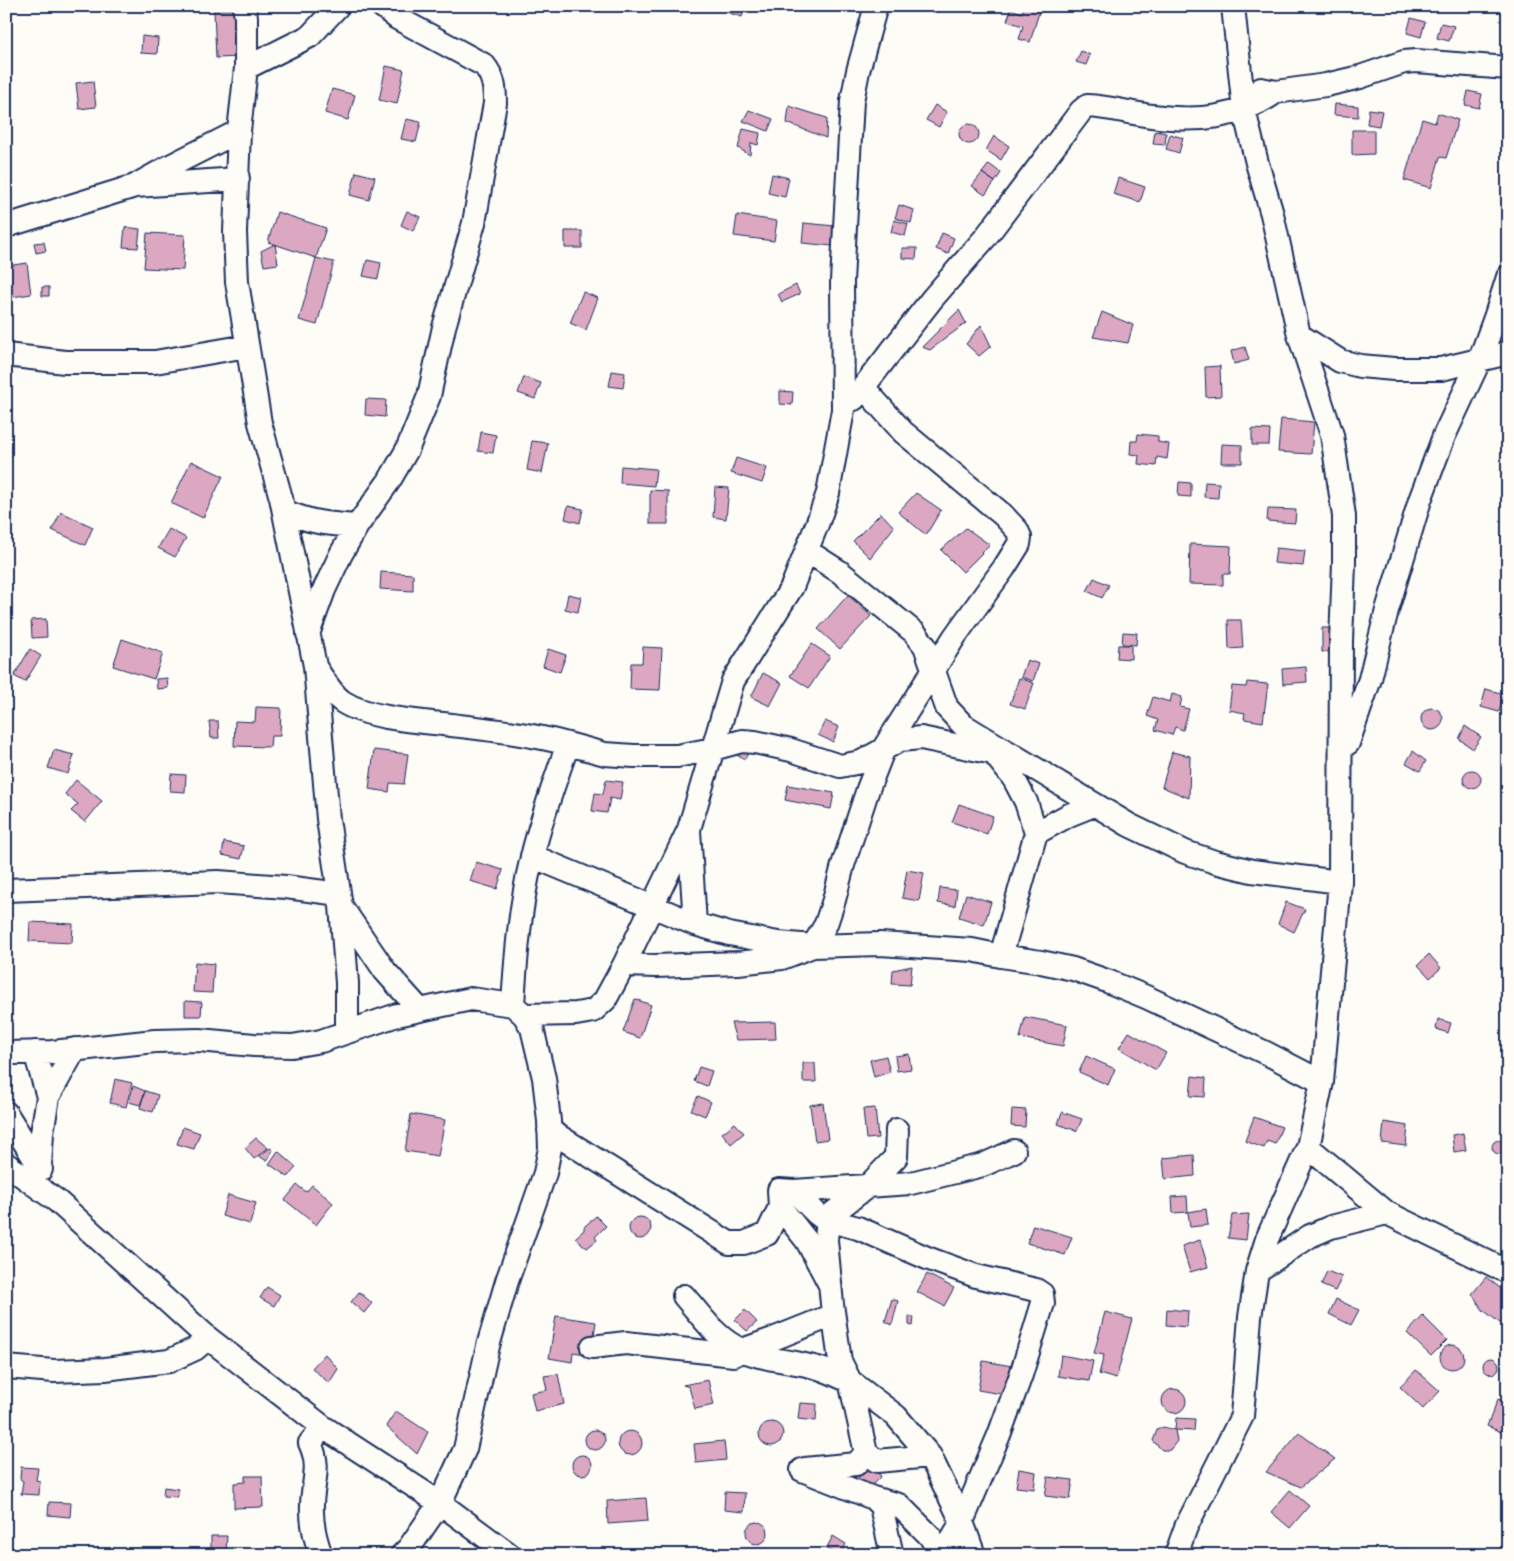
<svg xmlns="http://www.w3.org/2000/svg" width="1514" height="1561" viewBox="0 0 1514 1561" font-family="'Indie Flower',sans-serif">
<rect width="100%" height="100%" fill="#fdfcf7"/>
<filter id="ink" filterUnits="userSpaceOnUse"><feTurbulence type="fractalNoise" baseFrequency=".02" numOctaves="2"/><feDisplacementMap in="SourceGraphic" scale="10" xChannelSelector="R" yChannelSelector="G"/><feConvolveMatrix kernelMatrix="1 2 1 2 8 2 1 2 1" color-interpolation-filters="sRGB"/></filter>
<g filter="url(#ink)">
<path fill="#dba7c1" stroke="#1b2f5e" d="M 732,6 L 746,6 L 742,17 L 729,13 Z
M 1024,6 L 1041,6 L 1030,42 L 1019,39 L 1023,26 L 1007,21 L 1011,9 L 1022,13 Z
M 242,9 L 243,57 L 216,58 L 214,10 Z
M 1411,18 L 1425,22 L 1421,37 L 1407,33 Z
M 1441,23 L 1454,26 L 1449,41 L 1437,38 Z
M 142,36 L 158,38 L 157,54 L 141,53 Z
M 1081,51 L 1090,55 L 1086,65 L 1076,62 Z
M 386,66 L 404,70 L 397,104 L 379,100 Z
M 93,81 L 96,107 L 79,109 L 76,83 Z
M 332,89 L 355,95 L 348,120 L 325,113 Z
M 1468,91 L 1482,94 L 1479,108 L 1465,105 Z
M 1335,104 L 1358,106 L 1358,117 L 1334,115 Z
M 935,105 L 947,112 L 939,127 L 926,120 Z
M 789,106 L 827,118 L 826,138 L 787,123 Z
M 1369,109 L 1382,111 L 1379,126 L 1367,124 Z
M 749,110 L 773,119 L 768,131 L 743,121 Z
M 1438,113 L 1458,120 L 1446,158 L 1440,157 L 1431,188 L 1404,180 L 1422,119 L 1435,123 Z
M 406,119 L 421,122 L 416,142 L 401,139 Z
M959 134a10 10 0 1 1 20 0a10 10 0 1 1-20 0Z
M 743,129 L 760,133 L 758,145 L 751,143 L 750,155 L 738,148 Z
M 1352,130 L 1374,130 L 1374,154 L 1352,155 Z
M 1155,131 L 1166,133 L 1165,145 L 1153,144 Z
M 1170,134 L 1183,138 L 1179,153 L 1166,149 Z
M 994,136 L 1009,146 L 1001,160 L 986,150 Z
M 989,164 L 1001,173 L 995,182 L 982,173 Z
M 356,172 L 375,177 L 369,200 L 350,195 Z
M 982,173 L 995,182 L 985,195 L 972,186 Z
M 772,174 L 789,178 L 785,197 L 768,193 Z
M 1118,178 L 1145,187 L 1140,202 L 1113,194 Z
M 899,205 L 914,210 L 911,223 L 895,218 Z
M 407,211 L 420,217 L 413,231 L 401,225 Z
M 277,212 L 326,228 L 316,258 L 268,242 Z
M 737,215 L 777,221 L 774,241 L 734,236 Z
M 894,220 L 908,224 L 905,236 L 891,232 Z
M 804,223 L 835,226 L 833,246 L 802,243 Z
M 125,227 L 140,229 L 138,248 L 123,247 Z
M 565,231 L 582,231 L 582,248 L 565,248 Z
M 147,233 L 185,235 L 183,270 L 144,268 Z
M 942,233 L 954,238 L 948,254 L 936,249 Z
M 44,242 L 46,251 L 36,253 L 34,243 Z
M 275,244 L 278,264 L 264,266 L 261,251 Z
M 902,248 L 917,248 L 916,259 L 902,258 Z
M 316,258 L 334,262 L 317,325 L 299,320 Z
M 367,260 L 381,263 L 378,279 L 363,276 Z
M 27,263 L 31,294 L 6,298 L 6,266 Z
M 796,285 L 800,294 L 782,302 L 778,294 Z
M 42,287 L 49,287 L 49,296 L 42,296 Z
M 583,292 L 598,298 L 586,330 L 570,323 Z
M 959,310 L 966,323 L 930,350 L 922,347 Z
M 1102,312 L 1133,325 L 1128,343 L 1093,337 Z
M 981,325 L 991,346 L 979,356 L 966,344 Z
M 1245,347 L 1249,360 L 1234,364 L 1231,351 Z
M 1220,366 L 1221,396 L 1206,397 L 1205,367 Z
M 612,371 L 625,373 L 623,388 L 609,386 Z
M 524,377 L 541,383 L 535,399 L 518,393 Z
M 780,391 L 793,392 L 792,405 L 780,404 Z
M 366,399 L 386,400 L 385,417 L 365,415 Z
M 1281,419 L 1314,422 L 1311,454 L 1278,452 Z
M 1252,429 L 1270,430 L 1269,445 L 1252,445 Z
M 481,432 L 496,435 L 493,453 L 478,451 Z
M 1138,434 L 1158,436 L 1158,442 L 1169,444 L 1167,459 L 1157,457 L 1156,466 L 1138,464 L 1139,455 L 1130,454 L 1131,441 L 1137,441 Z
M 532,441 L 548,443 L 542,473 L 527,470 Z
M 1222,444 L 1242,445 L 1242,463 L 1221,463 Z
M 736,458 L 767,468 L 762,483 L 731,473 Z
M 191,461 L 223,476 L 203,518 L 171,503 Z
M 621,466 L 656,469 L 654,486 L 620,483 Z
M 1179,482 L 1191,483 L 1191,497 L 1178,496 Z
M 1205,482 L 1219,483 L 1218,498 L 1204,497 Z
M 715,487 L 729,488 L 726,519 L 713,517 Z
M 650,490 L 668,491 L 668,524 L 650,524 Z
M 916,493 L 941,510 L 926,535 L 898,512 Z
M 568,506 L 583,509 L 580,523 L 565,519 Z
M 1268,509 L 1296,510 L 1295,523 L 1267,521 Z
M 61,512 L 93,527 L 85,545 L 52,530 Z
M 881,513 L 894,527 L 870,558 L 853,541 Z
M 966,528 L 990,545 L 963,572 L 941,550 Z
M 169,529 L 186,538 L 175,557 L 158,548 Z
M 1190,544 L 1231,546 L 1230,574 L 1223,574 L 1223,585 L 1189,584 Z
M 1276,548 L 1305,551 L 1303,566 L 1274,563 Z
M 381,572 L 413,574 L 413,591 L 380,589 Z
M 1094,578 L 1109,585 L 1102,598 L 1087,591 Z
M 568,594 L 581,597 L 578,612 L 565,609 Z
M 848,595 L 871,616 L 840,649 L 818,629 Z
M 46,619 L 47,637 L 32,638 L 31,620 Z
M 1228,620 L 1241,620 L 1243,648 L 1229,649 Z
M 1322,628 L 1334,628 L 1334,652 L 1322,652 Z
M 1123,632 L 1137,633 L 1136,645 L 1122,644 Z
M 122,639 L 163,653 L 154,679 L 113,666 Z
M 812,644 L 830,656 L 809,688 L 790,676 Z
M 1118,645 L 1131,645 L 1131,659 L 1117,658 Z
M 643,647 L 662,648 L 660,690 L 630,689 L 631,663 L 642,663 Z
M 30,649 L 41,656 L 25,682 L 14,676 Z
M 548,649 L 566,655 L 560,672 L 543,666 Z
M 1027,660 L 1039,664 L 1033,681 L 1021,677 Z
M 1306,667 L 1307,682 L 1283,684 L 1282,669 Z
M 763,673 L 782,683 L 770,706 L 751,697 Z
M 167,678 L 168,688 L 157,689 L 156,679 Z
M 1019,678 L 1034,683 L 1025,709 L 1010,704 Z
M 1247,682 L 1268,684 L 1263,722 L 1244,719 L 1245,713 L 1229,710 L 1232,686 L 1246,687 Z
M 1486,689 L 1504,694 L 1499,712 L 1481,707 Z
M 1172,694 L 1182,697 L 1180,707 L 1189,709 L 1183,730 L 1175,727 L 1172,735 L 1155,730 L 1158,720 L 1147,716 L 1153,697 L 1170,702 Z
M 256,707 L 281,708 L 280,736 L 271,736 L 270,747 L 234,746 L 235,721 L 255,722 Z
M1421 719a11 11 0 1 1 22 0a11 11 0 1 1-22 0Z
M 209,721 L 218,721 L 219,738 L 211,738 Z
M 825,721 L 839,727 L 833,742 L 818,735 Z
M 1465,726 L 1481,737 L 1473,749 L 1459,739 Z
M 738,749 L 748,753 L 745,759 L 734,754 Z
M 54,750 L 74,755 L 68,774 L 48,768 Z
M 374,750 L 408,754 L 404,784 L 390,783 L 389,792 L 369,789 Z
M 1413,751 L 1426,761 L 1420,771 L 1406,763 Z
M 1172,752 L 1190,756 L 1189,798 L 1162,787 Z
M1463 779a9 9 0 1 1 18 0a9 9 0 1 1-18 0Z
M 171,774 L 186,775 L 185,792 L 170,791 Z
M 76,780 L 102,801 L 85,822 L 71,811 L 78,804 L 65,794 Z
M 606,780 L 623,782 L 620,800 L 610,798 L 607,813 L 592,811 L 595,793 L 603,794 Z
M 788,785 L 834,793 L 831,809 L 785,800 Z
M 959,804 L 993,816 L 987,834 L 952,822 Z
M 224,842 L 244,846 L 241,859 L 222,855 Z
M 476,862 L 503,870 L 497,889 L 470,881 Z
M 907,870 L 924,873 L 919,901 L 902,898 Z
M 940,888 L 957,890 L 955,906 L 938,903 Z
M 966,894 L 991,902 L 984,925 L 959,917 Z
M 1286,902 L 1305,909 L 1294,932 L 1278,924 Z
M 30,922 L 73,924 L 72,943 L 29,941 Z
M 1429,954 L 1441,968 L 1430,978 L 1418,965 Z
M 195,962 L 214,964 L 212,993 L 193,992 Z
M 912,966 L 910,985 L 892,984 L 893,970 Z
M 635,999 L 651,1005 L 640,1038 L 623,1032 Z
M 185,1001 L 202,1002 L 201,1016 L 185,1016 Z
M 1025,1017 L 1067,1025 L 1063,1046 L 1020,1038 Z
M 1438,1019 L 1451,1023 L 1448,1033 L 1436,1029 Z
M 775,1022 L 776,1039 L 736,1040 L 731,1023 Z
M 1129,1032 L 1166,1053 L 1156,1070 L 1119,1048 Z
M 909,1054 L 911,1069 L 897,1071 L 895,1056 Z
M 886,1056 L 890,1072 L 874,1077 L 870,1060 Z
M 1086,1056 L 1115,1069 L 1108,1085 L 1079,1072 Z
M 803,1063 L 815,1063 L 816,1082 L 803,1082 Z
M 699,1067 L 712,1071 L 707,1086 L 694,1081 Z
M 1192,1076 L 1206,1078 L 1205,1097 L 1190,1096 Z
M 115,1079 L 132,1083 L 126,1107 L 110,1103 Z
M 133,1086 L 145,1091 L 140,1105 L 129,1102 Z
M 145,1091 L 158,1095 L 153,1112 L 140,1108 Z
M 698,1096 L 711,1102 L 705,1116 L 691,1110 Z
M 823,1103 L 828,1139 L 815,1141 L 810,1105 Z
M 875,1108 L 878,1138 L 866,1139 L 863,1109 Z
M 1012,1109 L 1026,1110 L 1025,1127 L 1011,1126 Z
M 1062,1112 L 1082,1119 L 1077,1131 L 1058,1124 Z
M 411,1114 L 445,1120 L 438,1156 L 405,1151 Z
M 1254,1117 L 1282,1127 L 1275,1144 L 1267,1141 L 1264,1148 L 1245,1141 Z
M 1384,1122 L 1408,1126 L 1406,1146 L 1382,1143 Z
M 735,1123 L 744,1133 L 731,1144 L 722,1133 Z
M 183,1127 L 200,1133 L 194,1149 L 177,1144 Z
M 1463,1133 L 1466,1150 L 1454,1152 L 1452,1135 Z
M 256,1138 L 268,1148 L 254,1159 L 245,1148 Z
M1492 1147a7 7 0 1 1 14 0a7 7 0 1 1-14 0Z
M 270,1148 L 273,1150 L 267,1161 L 259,1156 Z
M 278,1151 L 296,1167 L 288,1177 L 269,1164 Z
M 1194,1155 L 1195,1176 L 1165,1179 L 1163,1158 Z
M 297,1185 L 306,1192 L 312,1185 L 333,1203 L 316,1225 L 285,1200 Z
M 228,1195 L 256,1203 L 250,1224 L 222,1216 Z
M 1187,1196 L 1188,1212 L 1173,1213 L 1172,1197 Z
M 1206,1209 L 1208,1225 L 1190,1227 L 1188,1212 Z
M 1249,1214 L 1246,1240 L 1228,1238 L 1232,1215 Z
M 596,1216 L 606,1226 L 595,1237 L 597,1240 L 587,1248 L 575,1238 L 584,1230 L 584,1227 Z
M629 1228a11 11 0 1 1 22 0a11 11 0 1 1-22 0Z
M 1033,1225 L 1072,1237 L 1065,1255 L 1027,1243 Z
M 1200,1240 L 1208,1267 L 1190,1272 L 1182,1246 Z
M 1327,1271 L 1342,1277 L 1335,1291 L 1321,1285 Z
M 927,1274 L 954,1288 L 944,1306 L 917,1292 Z
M 1486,1277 L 1508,1294 L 1508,1321 L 1504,1326 L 1483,1310 L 1472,1294 Z
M 267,1287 L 280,1295 L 274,1306 L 260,1298 Z
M 359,1292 L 372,1303 L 364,1313 L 351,1302 Z
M 892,1299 L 898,1301 L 892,1325 L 885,1321 Z
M 1336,1299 L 1359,1310 L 1351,1325 L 1329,1314 Z
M 1167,1309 L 1188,1311 L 1187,1327 L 1166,1325 Z
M 745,1310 L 757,1322 L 747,1331 L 735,1320 Z
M 1105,1312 L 1132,1319 L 1116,1379 L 1099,1374 L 1104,1355 L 1094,1353 Z
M 556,1316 L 596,1322 L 591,1355 L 573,1352 L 572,1362 L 549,1358 Z
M 909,1316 L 914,1317 L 913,1326 L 909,1325 Z
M 1423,1316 L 1447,1340 L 1431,1356 L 1407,1333 Z
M1440 1357a12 12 0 1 1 24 0a12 12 0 1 1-24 0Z
M 325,1354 L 338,1369 L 329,1383 L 312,1368 Z
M 1061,1355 L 1093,1361 L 1089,1381 L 1058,1376 Z
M1483 1366a8 8 0 1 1 16 0a8 8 0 1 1-16 0Z
M 983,1361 L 1012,1366 L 1007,1395 L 978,1390 Z
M 1416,1370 L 1440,1391 L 1423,1409 L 1400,1387 Z
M 558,1374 L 564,1404 L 535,1411 L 531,1393 L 547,1390 L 544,1376 Z
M 708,1380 L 714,1405 L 695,1409 L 689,1387 L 683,1385 Z
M1162 1401a12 12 0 1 1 24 0a12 12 0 1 1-24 0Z
M 1498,1399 L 1508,1403 L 1508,1435 L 1487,1426 Z
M 800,1403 L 817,1404 L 816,1421 L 798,1419 Z
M 396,1411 L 428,1432 L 417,1454 L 386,1426 Z
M 1176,1418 L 1195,1419 L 1194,1431 L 1175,1430 Z
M759 1434a12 12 0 1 1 24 0a12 12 0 1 1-24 0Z
M 1163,1427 L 1175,1430 L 1177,1441 L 1170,1450 L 1162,1450 L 1153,1441 L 1157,1430 Z
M585 1440a10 10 0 1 1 20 0a10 10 0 1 1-20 0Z
M618 1443a12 12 0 1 1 24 0a12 12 0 1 1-24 0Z
M 1299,1433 L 1335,1459 L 1301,1487 L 1266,1472 Z
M 724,1441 L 726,1460 L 696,1463 L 694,1444 Z
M572 1465a10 10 0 1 1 20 0a10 10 0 1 1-20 0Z
M 865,1463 L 881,1476 L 869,1488 L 858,1479 Z
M 21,1467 L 38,1468 L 36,1480 L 40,1481 L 39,1495 L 21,1494 L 23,1481 L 20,1479 Z
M 1019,1469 L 1036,1472 L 1034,1489 L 1016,1487 Z
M 245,1476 L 262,1476 L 263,1507 L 234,1508 L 234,1483 L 245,1482 Z
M 1048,1477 L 1073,1480 L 1070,1499 L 1045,1496 Z
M 164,1487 L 178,1489 L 177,1497 L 163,1496 Z
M 1290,1490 L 1309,1506 L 1290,1528 L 1271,1512 Z
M 725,1492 L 745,1493 L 744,1512 L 724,1510 Z
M 646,1498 L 648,1521 L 608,1524 L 607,1501 Z
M 49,1502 L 71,1503 L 70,1517 L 48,1515 Z
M746 1533a11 11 0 1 1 22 0a11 11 0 1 1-22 0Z
M 211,1536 L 227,1536 L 226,1551 L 211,1550 Z
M 833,1536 L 846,1544 L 840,1555 L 826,1549 Z
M 1406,1549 L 1415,1551 L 1418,1555 L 1397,1555 L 1402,1550 Z"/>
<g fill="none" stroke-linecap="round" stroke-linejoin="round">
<defs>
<path id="street" d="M 244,6 L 246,17 L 246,68 L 239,131 L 235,232 L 237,282 L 260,423 L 281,498 L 315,666 L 328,819 L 341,906 L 347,983 L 347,1032
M 246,68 L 310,36 L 338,6
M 1261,89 L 1276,92 L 1326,85 L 1360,77 L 1404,62 L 1416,61 L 1508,68
M 138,184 L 170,166 L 239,131
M 6,226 L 135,186 L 238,179
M 1299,335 L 1340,361 L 1360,366 L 1394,369 L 1441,369 L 1508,353
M 6,355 L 65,362 L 155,362 L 247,346
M 854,399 L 932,299 L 985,238 L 1081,111 L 1087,106 C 1109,107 1130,113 1152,116 C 1197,122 1237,119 1276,92
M 284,511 C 311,523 328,524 357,526
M 807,551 L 840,572 L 915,633 L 925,646 L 947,708 L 963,725 L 981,736 L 1129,825 L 1185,852 L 1215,862 L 1252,871 L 1340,882
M 308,634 L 324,590 L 341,554 L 357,526 L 389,481 L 407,450 L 429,396 L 444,327 L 474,223 L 495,103 C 495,89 494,77 484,65 L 397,18 L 382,6
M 315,667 C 323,678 331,694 343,702 C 368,718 414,721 443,724 C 485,729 527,733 568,744 C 555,781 541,819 532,857 C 520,905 516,956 513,1005
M 1348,743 L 1370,679 L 1387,610 L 1420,500 L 1444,436 L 1480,359 L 1496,315 L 1508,277
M 568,744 L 605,754 L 634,756 L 677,756 L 713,749 L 742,741 L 755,742 L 791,750 L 840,766 L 861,762 L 900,740 L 921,738 L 993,753
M 987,745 L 1014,779 L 1026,802 L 1036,833 L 1001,956
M 689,830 L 695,924
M 1036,833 L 1069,815 L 1094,805
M 532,856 L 695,924 L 729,934 L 778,943 L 813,946 L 880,944 L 972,950 L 1001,956 L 1041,962 L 1073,969 L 1107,981 L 1146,997 L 1266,1053 L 1322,1082
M 6,890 L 218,882 L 286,887 L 339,894
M 343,909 L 385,971 L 419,1009
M 624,965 L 656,966 L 738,963 L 782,958 L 813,946 L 826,924 L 834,900 L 843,865 L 868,789 L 884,748 L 955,636 L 1004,568 L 1019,544 L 1020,537 L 1017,530 L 1003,515 L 903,432 L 864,388
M 524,1015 L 576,1014 L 593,1011 L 605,1000 L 624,965 L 689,829 L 733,681 L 792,587 L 818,522 L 828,493 L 843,410 L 842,281 L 852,101 L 858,71 L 876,6
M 35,1052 L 48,1097
M 6,1053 L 52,1052 L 155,1041 L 199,1040 L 254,1045 L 292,1046 L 321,1041 L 397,1015 L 471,999 L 513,1005 L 524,1015 L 532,1028 L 544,1078 L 549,1121 L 550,1148 L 545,1173 L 507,1281 L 488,1346 L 465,1449 L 440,1503 L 409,1548 L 402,1555
M 6,1113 L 41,1169
M 549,1130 L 729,1243 L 744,1243 L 767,1234 L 780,1207
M 897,1130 L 896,1157 L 868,1186 L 833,1213 L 832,1225 L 827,1229 L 826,1240 L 832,1304 L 840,1361 L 850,1381 L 896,1416 L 930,1456 L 962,1522 L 974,1555
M 1308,1147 L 1387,1213 L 1508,1272
M 6,1164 L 57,1201 L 208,1338 L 323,1427 L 440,1503 L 510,1555
M 40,1166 L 42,1133 L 48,1097 L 75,1049
M 794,1191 L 911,1183 L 983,1165 L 1014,1151
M 1257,1271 L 1310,1236 L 1331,1227 L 1387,1213
M 830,1285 L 807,1241 L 780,1207 L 779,1190 L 794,1191 L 817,1214 L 832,1225 L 839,1223 L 858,1228 L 927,1258 L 976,1276 L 1036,1290 L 1042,1294 L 1043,1303 L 1021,1375 L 999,1435 L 962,1522 L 942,1555
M 684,1296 C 698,1312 711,1331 729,1343 C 756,1361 788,1359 818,1368 C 829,1371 839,1377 850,1381 L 866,1453
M 592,1347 L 626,1343 L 734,1355 L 742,1350 L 773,1339 L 833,1315
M 6,1367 L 54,1371 L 105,1369 L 169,1361 L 195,1349 L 208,1338
M 805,1469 L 856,1464 L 866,1453 L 877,1461 L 930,1456
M 802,1470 L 873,1498 L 881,1506 L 892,1555
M 873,1498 L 899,1505 L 930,1536 L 941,1555
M 321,1555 C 315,1539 311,1522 312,1504 C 313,1480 321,1467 310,1443 L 323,1427
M 1176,1555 L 1186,1527 L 1242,1416 L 1250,1317 L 1257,1271 L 1267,1239 L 1308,1147 L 1322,1082 L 1340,882 L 1341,641 L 1344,563 L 1344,516 L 1332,435 L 1299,335 L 1272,214 L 1257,163 L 1244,110 L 1233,6"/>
</defs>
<use href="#street" stroke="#1b2f5e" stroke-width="26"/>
<use href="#street" stroke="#fdfcf7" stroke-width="22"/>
</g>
</g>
<rect width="1514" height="1561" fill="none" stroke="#fdfcf7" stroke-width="25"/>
<rect x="12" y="12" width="1489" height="1536" fill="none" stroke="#1b2f5e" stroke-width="2" filter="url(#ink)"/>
</svg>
